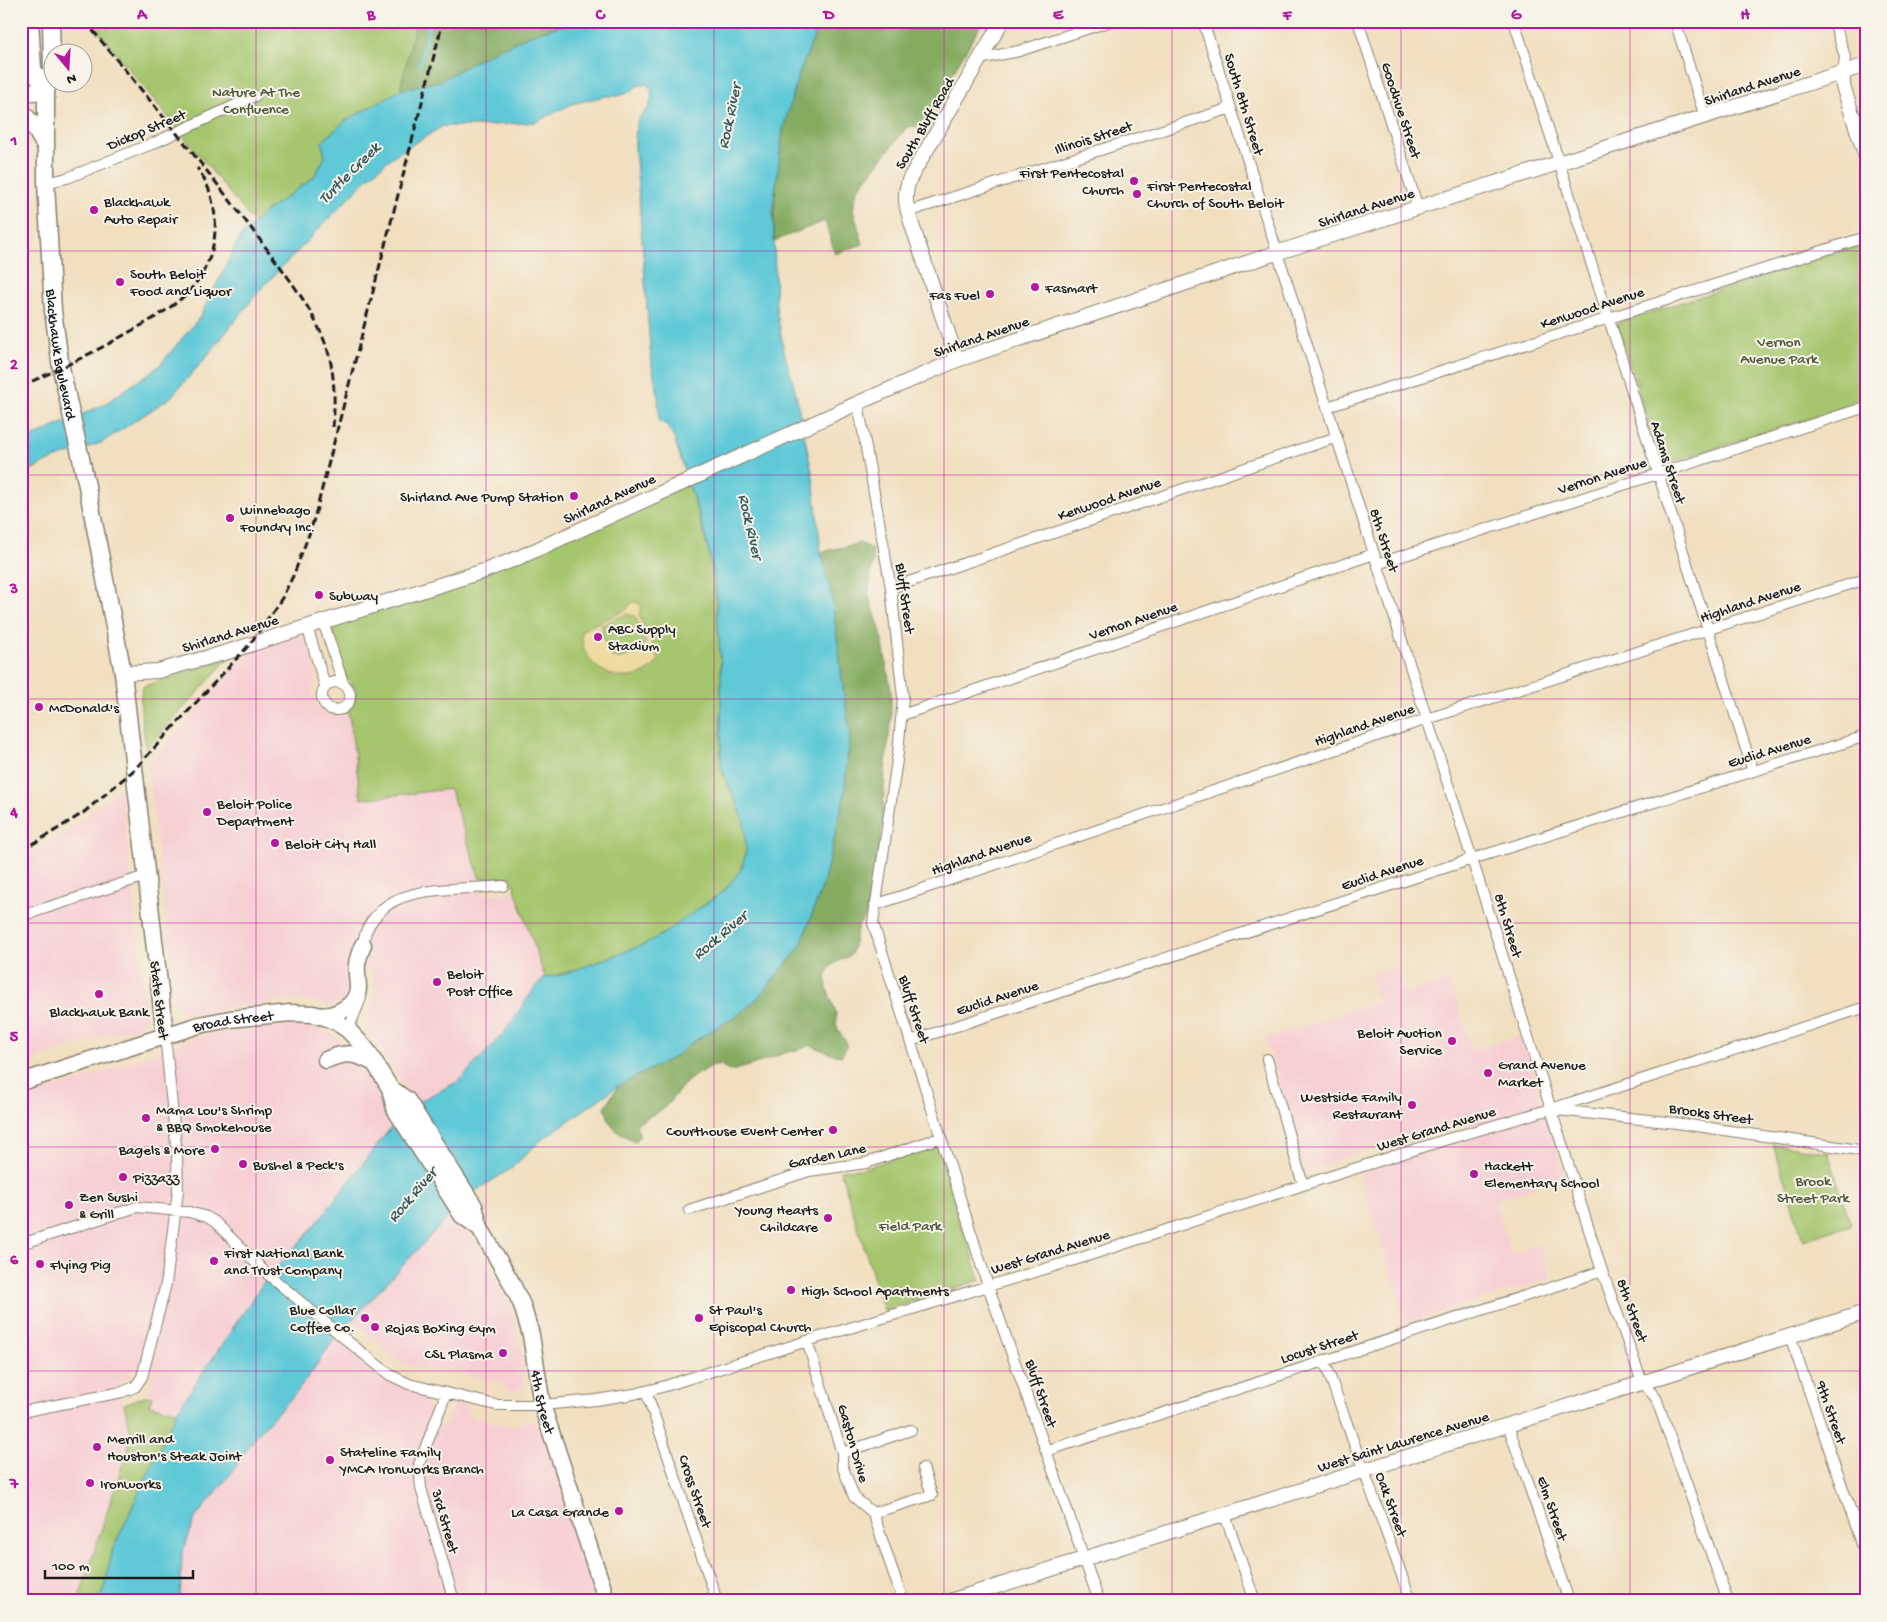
<svg xmlns="http://www.w3.org/2000/svg" width="1887" height="1622" viewBox="0 0 1887 1622" font-family="'Gochi Hand',sans-serif">
<rect width="100%" height="100%" fill="#f7f3e8"/>
<filter id="ink" filterUnits="userSpaceOnUse"><feTurbulence type="fractalNoise" baseFrequency=".02" numOctaves="2"/><feDisplacementMap in="SourceGraphic" scale="10" xChannelSelector="R" yChannelSelector="G"/><feConvolveMatrix kernelMatrix="1 2 1 2 8 2 1 2 1" color-interpolation-filters="sRGB"/></filter>
<filter id="wash" filterUnits="userSpaceOnUse"><feTurbulence type="fractalNoise" baseFrequency=".0096" numOctaves="4" result="noise"/><feDisplacementMap in="SourceGraphic" scale="20" xChannelSelector="R" yChannelSelector="G"/><feGaussianBlur stdDeviation="1.12" result="paint"/><feColorMatrix in="noise" values="0 0 0 0 0 0 0 0 0 0 0 0 0 0 0 0 0 1.4 0 .05"/><feComposite in="paint" operator="in"/></filter>
<g filter="url(#wash)">
<rect width="100%" height="100%" fill="#f1dfc0"/>
<path fill="#f7cfd3" d="M 297,636 L 303,638 L 308,644 L 315,668 L 317,680 L 312,690 L 318,708 L 327,715 L 340,715 L 347,712 L 349,715 L 361,799 L 450,789 L 480,879 L 481,895 L 516,892 L 545,978 L 536,986 L 504,1033 L 459,1081 L 416,1103 L 367,1031 L 366,1024 L 375,994 L 372,968 L 352,968 L 352,996 L 332,1007 L 310,1001 L 286,1001 L 190,1014 L 182,1011 L 175,1002 L 148,765 L 249,651 Z
M 121,787 L 145,1005 L 145,1021 L 139,1030 L 128,1029 L 21,1064 L 21,859 L 58,839 Z
M 1395,967 L 1404,994 L 1450,981 L 1472,1051 L 1521,1036 L 1565,1176 L 1495,1201 L 1511,1253 L 1540,1244 L 1551,1278 L 1407,1323 L 1358,1173 L 1474,1137 L 1469,1120 L 1306,1170 L 1302,1163 L 1266,1039 L 1378,1002 L 1370,974 Z
M 293,1025 L 317,1027 L 333,1034 L 345,1044 L 363,1066 L 397,1120 L 316,1224 L 264,1282 L 177,1411 L 149,1405 L 152,1398 L 145,1396 L 148,1394 L 153,1373 L 133,1369 L 129,1378 L 116,1382 L 132,1436 L 78,1601 L 21,1601 L 21,1317 L 29,1314 L 27,1310 L 21,1312 L 21,1098 L 98,1074 L 205,1035 L 231,1031 Z
M 455,1210 L 503,1289 L 515,1317 L 525,1372 L 523,1387 L 515,1392 L 508,1392 L 502,1382 L 460,1374 L 428,1371 L 403,1364 L 352,1320 Z
M 336,1337 L 390,1380 L 424,1395 L 430,1412 L 428,1421 L 444,1426 L 452,1407 L 460,1404 L 464,1404 L 471,1417 L 510,1425 L 525,1425 L 523,1420 L 524,1419 L 538,1424 L 542,1430 L 598,1601 L 180,1601 L 182,1555 L 195,1519 L 230,1475 L 258,1433 L 297,1392 Z"/>
<path fill="#a6c66e" stroke="#617145" d="M 90,21 L 579,21 L 400,90 L 345,121 L 322,142 L 325,157 L 314,177 L 264,213 L 254,223 Z
M 1866,243 L 1866,401 L 1662,465 L 1617,323 Z
M 689,485 C 699,517 710,550 715,584 C 723,644 721,706 721,767 C 730,795 752,822 746,853 C 744,862 741,871 736,878 C 721,897 666,935 643,945 C 615,958 576,971 545,978 L 511,877 L 480,879 L 450,789 L 361,799 L 349,715 L 347,712 L 354,704 L 356,692 L 353,684 L 346,677 L 332,635 L 334,628 L 340,623 Z
M 229,658 L 146,749 C 145,735 136,696 144,686 Z
M 1773,1144 L 1828,1152 L 1851,1225 L 1803,1240 Z
M 938,1145 L 980,1280 L 884,1311 L 840,1170 L 861,1169 Z
M 145,1396 L 152,1397 L 149,1405 L 177,1411 L 113,1549 L 101,1601 L 78,1601 L 132,1436 L 124,1404 Z"/>
<path fill="#84ab61" stroke="#50643e" d="M 416,21 L 579,21 L 535,33 L 481,58 L 440,81 L 400,90 Z
M 820,21 L 983,21 L 922,126 L 907,127 L 857,190 L 853,210 L 863,244 L 835,254 L 825,221 L 774,241 C 773,204 777,167 783,130 C 790,93 806,57 820,21 Z
M 860,543 L 872,549 L 873,562 L 868,594 L 881,632 L 891,691 L 891,719 L 885,770 L 882,827 L 875,878 L 867,912 L 864,919 L 858,926 L 851,955 C 846,958 839,960 834,964 C 818,975 830,995 835,1010 C 837,1015 835,1024 838,1029 C 843,1040 852,1042 841,1056 L 831,1054 L 810,1045 C 801,1051 793,1050 784,1053 C 766,1060 749,1067 730,1071 L 719,1064 C 706,1068 692,1076 682,1087 C 675,1094 671,1102 664,1108 C 656,1114 645,1118 636,1124 L 640,1136 L 635,1142 C 614,1128 612,1133 605,1107 L 618,1086 L 676,1056 L 691,1043 L 739,1014 L 759,997 L 800,947 L 823,884 L 844,798 L 850,732 L 844,696 L 832,597 L 821,552 Z"/>
<path fill="#eeda9e" stroke="#857b5d" fill-rule="evenodd" d="M 632,602 L 636,602 L 641,606 L 639,615 L 659,660 C 634,695 577,672 582,630 L 626,610 ZM 626,614 L 635,616 L 646,643 L 641,647 L 641,650 L 619,660 L 615,657 L 612,657 L 601,634 L 603,630 L 601,625 Z"/>
<path fill="#5ec9d8" stroke="#3d727a" d="M 579,21 L 820,21 L 798,77 L 783,129 L 773,207 L 776,308 L 784,352 L 794,386 L 813,477 L 821,552 L 832,597 L 844,696 L 850,732 L 844,798 L 823,884 L 800,947 L 759,997 L 739,1014 L 691,1043 L 676,1056 L 618,1086 L 540,1141 L 512,1168 L 474,1192 L 447,1218 L 336,1337 L 297,1392 L 258,1433 L 230,1475 L 195,1518 L 182,1555 L 180,1601 L 101,1601 L 113,1549 L 177,1411 L 264,1282 L 316,1224 L 397,1120 L 416,1103 L 459,1081 L 504,1033 L 536,986 L 545,978 L 564,974 L 643,945 L 663,934 L 725,890 L 742,868 L 746,852 L 744,820 L 721,767 L 721,668 L 715,584 L 705,534 L 674,438 L 667,425 L 659,421 L 658,394 L 651,361 L 635,146 C 635,140 635,132 636,125 C 641,109 654,114 651,88 L 646,84 L 637,86 L 630,92 L 618,96 L 605,96 L 572,104 L 536,122 L 479,126 L 443,126 L 392,157 L 370,176 L 259,291 L 203,361 L 170,398 L 101,443 L 56,458 L 33,469 L 21,477 L 21,442 L 105,404 L 159,366 L 200,317 L 241,236 L 264,213 L 314,177 L 325,157 L 322,142 L 345,121 L 400,90 L 440,81 L 481,58 L 535,33 Z"/>
<g fill="none" stroke-linecap="round" stroke-linejoin="round">
<path stroke="#5ec9d8" stroke-width="3" d="M 420,65 L 430,21"/>
</g>
</g>
<g filter="url(#ink)">
<g fill="none" stroke-linecap="round" stroke-linejoin="round">
<defs>
<path id="street" d="M 1203,21 L 1472,859 L 1602,1271 L 1642,1382 L 1656,1398 L 1728,1601
M 1358,21 L 1418,208
M 1514,21 L 1753,771
M 1675,21 L 1705,117
M 1834,21 L 1845,57 L 1843,72
M 979,59 L 1019,51 L 1111,21
M 46,183 L 67,178 L 154,143 L 255,96
M 907,212 L 1231,108
M 858,403 L 891,588 L 903,697 L 898,753 L 873,923 L 988,1286 L 1099,1601
M 1327,407 L 1866,237
M 1377,564 L 1866,407
M 891,588 L 1337,437
M 323,621 L 343,683
M 307,626 L 325,686
M322 696a14 14 0 1 1 28 0a14 14 0 1 1-28 0Z
M 902,715 L 1374,554
M 875,905 L 1427,719 L 1866,579
M 21,916 L 146,876
M 363,949 C 363,937 367,926 375,917 C 378,914 382,909 386,906 C 414,885 468,890 503,886
M 348,1030 L 361,998
M 910,1041 L 1472,859 L 1866,736
M 1267,1059 L 1303,1185
M 1557,1110 L 1676,1123 L 1866,1151
M 689,1210 L 809,1171 L 866,1163 L 942,1137
M 21,1244 L 137,1207 L 189,1212 L 207,1217 L 215,1222 L 265,1272 L 350,1343 L 390,1375 L 409,1384 L 496,1405 L 542,1405 L 596,1400 L 634,1394 L 662,1387 L 807,1341 L 1081,1258 L 1303,1185 L 1448,1139 L 1551,1109 L 1866,1007
M 1790,1336 L 1866,1555
M 807,1341 L 842,1453 L 842,1465 L 854,1497 L 873,1513 L 903,1601
M 1324,1360 L 1411,1601
M 646,1391 L 717,1601
M 446,1394 L 419,1464 L 421,1488 L 454,1601
M 21,1412 L 122,1392 L 135,1387 L 142,1377 L 166,1284 L 178,1191 L 177,1155 L 165,1035
M 1508,1425 L 1569,1601
M 1046,1451 L 1602,1271
M 842,1453 L 911,1430
M 873,1513 L 932,1495 L 923,1468
M 1225,1515 L 1255,1601"/>
<path id="secondary" d="M 1843,72 L 1843,86 L 1866,157
M 957,360 L 911,222 C 906,206 903,195 910,178 L 1002,21
M 123,673 L 158,671 L 224,653 L 484,571 L 518,558 L 858,403 L 957,360 L 1276,253 L 1866,65
M 950,1601 L 1866,1312"/>
<g id="primary">
<path d="M 30,21 L 33,69 L 46,91"/>
<path d="M 51,21 L 52,66"/>
<path id="s1" d="M 52,70 L 46,91 L 46,183 L 53,311 L 61,368 L 87,486 L 123,673 L 165,1035"/>
<path d="M 21,93 L 46,91"/>
<path d="M 21,111 L 31,122 L 45,146"/>
<path d="M 320,1016 C 336,1016 357,1006 358,988 C 358,980 356,972 357,964 C 358,958 360,952 363,945"/>
<path d="M 326,1060 C 348,1051 356,1053 376,1064"/>
<path id="s2" d="M 21,1082 L 199,1025 L 230,1019 L 290,1013 L 313,1014 L 325,1017 L 337,1022 L 348,1030 L 366,1049 L 390,1088 L 395,1109 L 462,1215 L 480,1228"/>
<path id="s3" d="M 390,1088 L 407,1100 L 474,1206 L 480,1228 L 511,1282 L 522,1305 L 531,1335 L 542,1405 L 607,1601"/>
</g>
</defs>
<use href="#street" stroke="#867e6e" stroke-width="12"/>
<use href="#secondary" stroke="#867e6e" stroke-width="16"/>
<use href="#primary" stroke="#867e6e" stroke-width="19"/>
<use href="#street" stroke="#fff" stroke-width="10"/>
<use href="#secondary" stroke="#fff" stroke-width="14"/>
<use href="#primary" stroke="#fff" stroke-width="16"/>
<path stroke="#1c1c1c" stroke-width="3" stroke-dasharray="8 4" stroke-linecap="butt" d="M 85,21 C 142,91 200,160 254,232 C 281,268 312,305 327,348 C 335,373 335,401 333,427
M 21,386 C 60,369 97,351 133,330 C 153,319 174,307 189,291 C 208,271 217,244 215,217 C 213,199 208,182 197,168
M 21,850 L 38,841 L 83,813 L 134,770 L 250,644 L 282,598 L 294,574 L 311,529 L 317,508 L 443,21"/>
</g>
</g>
<path fill="none" stroke="#b5179e" stroke-width="1" stroke-opacity="0.55" d="M 256,21 L 256,1601M 486,21 L 486,1601M 714,21 L 714,1601M 944,21 L 944,1601M 1172,21 L 1172,1601M 1401,21 L 1401,1601M 1630,21 L 1630,1601M 21,251 L 1866,251M 21,475 L 1866,475M 21,699 L 1866,699M 21,923 L 1866,923M 21,1147 L 1866,1147M 21,1371 L 1866,1371"/>
<g fill="#b5179e" stroke="#f7f3e8" stroke-width="2">
<circle cx="1134" cy="181" r="5"/>
<circle cx="1137" cy="194" r="5"/>
<circle cx="94" cy="210" r="5"/>
<circle cx="120" cy="282" r="5"/>
<circle cx="1035" cy="287" r="5"/>
<circle cx="990" cy="294" r="5"/>
<circle cx="574" cy="496" r="5"/>
<circle cx="230" cy="518" r="5"/>
<circle cx="319" cy="595" r="5"/>
<circle cx="598" cy="637" r="5"/>
<circle cx="39" cy="707" r="5"/>
<circle cx="207" cy="812" r="5"/>
<circle cx="275" cy="843" r="5"/>
<circle cx="437" cy="982" r="5"/>
<circle cx="99" cy="994" r="5"/>
<circle cx="1452" cy="1041" r="5"/>
<circle cx="1488" cy="1073" r="5"/>
<circle cx="1412" cy="1105" r="5"/>
<circle cx="146" cy="1118" r="5"/>
<circle cx="833" cy="1130" r="5"/>
<circle cx="215" cy="1149" r="5"/>
<circle cx="243" cy="1164" r="5"/>
<circle cx="1474" cy="1174" r="5"/>
<circle cx="123" cy="1177" r="5"/>
<circle cx="69" cy="1205" r="5"/>
<circle cx="828" cy="1218" r="5"/>
<circle cx="214" cy="1261" r="5"/>
<circle cx="40" cy="1264" r="5"/>
<circle cx="791" cy="1290" r="5"/>
<circle cx="365" cy="1318" r="5"/>
<circle cx="699" cy="1318" r="5"/>
<circle cx="375" cy="1327" r="5"/>
<circle cx="503" cy="1353" r="5"/>
<circle cx="97" cy="1447" r="5"/>
<circle cx="330" cy="1460" r="5"/>
<circle cx="90" cy="1483" r="5"/>
<circle cx="619" cy="1511" r="5"/>
</g>
<g text-anchor="middle" stroke-width="4" stroke-linejoin="round" paint-order="stroke">
<g font-size="15" fill="#1c1c1c" stroke="#f7f3e8">
<text transform="translate(1752 85) rotate(-18)" y="5">Shirland Avenue</text>
<text transform="translate(1245 104) rotate(73)" y="5">South 8th Street</text>
<text transform="translate(1402 110) rotate(72)" y="5">Goodhue Street</text>
<text transform="translate(924 123) rotate(-60)" y="5">South Bluff Road</text>
<text transform="translate(146 129) rotate(-23)" y="5">Dickop Street</text>
<text transform="translate(1093 137) rotate(-18)" y="5">Illinois Street</text>
<text transform="translate(1366 207) rotate(-18)" y="5">Shirland Avenue</text>
<text transform="translate(1592 307) rotate(-18)" y="5">Kenwood Avenue</text>
<text transform="translate(981 336) rotate(-19)" y="5">Shirland Avenue</text>
<text dy="5" stroke="none"><textPath href="#s1" startOffset="286">Blackhawk Boulevard</textPath></text>
<text transform="translate(1669 462) rotate(72)" y="5">Adams Street</text>
<text transform="translate(1602 475) rotate(-18)" y="5">Vernon Avenue</text>
<text transform="translate(609 498) rotate(-25)" y="5">Shirland Avenue</text>
<text transform="translate(1109 498) rotate(-19)" y="5">Kenwood Avenue</text>
<text transform="translate(1385 540) rotate(72)" y="5">8th Street</text>
<text transform="translate(906 598) rotate(82)" y="5">Bluff Street</text>
<text transform="translate(1750 601) rotate(-18)" y="5">Highland Avenue</text>
<text transform="translate(1133 620) rotate(-19)" y="5">Vernon Avenue</text>
<text transform="translate(230 633) rotate(-17)" y="5">Shirland Avenue</text>
<text transform="translate(1364 724) rotate(-19)" y="5">Highland Avenue</text>
<text transform="translate(1769 750) rotate(-17)" y="5">Euclid Avenue</text>
<text transform="translate(981 853) rotate(-19)" y="5">Highland Avenue</text>
<text transform="translate(1382 872) rotate(-18)" y="5">Euclid Avenue</text>
<text transform="translate(1509 925) rotate(73)" y="5">8th Street</text>
<text transform="translate(997 997) rotate(-18)" y="5">Euclid Avenue</text>
<text transform="translate(160 1000) rotate(83)" y="5">State Street</text>
<text transform="translate(915 1009) rotate(72)" y="5">Bluff Street</text>
<text dy="5" stroke="none"><textPath href="#s2" startOffset="221">Broad Street</textPath></text>
<text transform="translate(1711 1113) rotate(8)" y="5">Brooks Street</text>
<text transform="translate(1436 1128) rotate(-17)" y="5">West Grand Avenue</text>
<text transform="translate(827 1155) rotate(-12)" y="5">Garden Lane</text>
<text transform="translate(1050 1251) rotate(-17)" y="5">West Grand Avenue</text>
<text transform="translate(1633 1310) rotate(70)" y="5">8th Street</text>
<text transform="translate(1319 1346) rotate(-18)" y="5">Locust Street</text>
<text transform="translate(1042 1393) rotate(71)" y="5">Bluff Street</text>
<text dy="5" stroke="none"><textPath href="#s3" startOffset="356">4th Street</textPath></text>
<text transform="translate(1832 1412) rotate(71)" y="5">9th Street</text>
<text transform="translate(1403 1441) rotate(-17)" y="5">West Saint Lawrence Avenue</text>
<text transform="translate(854 1443) rotate(74)" y="5">Gaston Drive</text>
<text transform="translate(696 1491) rotate(71)" y="5">Cross Street</text>
<text transform="translate(1392 1504) rotate(70)" y="5">Oak Street</text>
<text transform="translate(1553 1508) rotate(71)" y="5">Elm Street</text>
<text transform="translate(446 1521) rotate(74)" y="5">3rd Street</text>
</g>
<g font-size="15" fill="#4c5839" stroke="#f7f3e8">
<text x="256" y="96">Nature At The<tspan x="256" dy="17">Confluence</tspan></text>
<text x="1779" y="346">Vernon<tspan x="1779" dy="17">Avenue Park</tspan></text>
<text x="1813" y="1185">Brook<tspan x="1813" dy="17">Street Park</tspan></text>
<text x="910" y="1230">Field Park</text>
</g>
<g font-size="15" fill="#1c1c1c" stroke="#f7f3e8" text-anchor="start">
<text x="1124" y="177" text-anchor="end">First Pentecostal<tspan x="1124" dy="17">Church</tspan></text>
<text x="1147" y="190">First Pentecostal<tspan x="1147" dy="17">Church of South Beloit</tspan></text>
<text x="104" y="206">Blackhawk<tspan x="104" dy="17">Auto Repair</tspan></text>
<text x="130" y="278">South Beloit<tspan x="130" dy="17">Food and Liquor</tspan></text>
<text x="1045" y="292">Fasmart</text>
<text x="980" y="299" text-anchor="end">Fas Fuel</text>
<text x="564" y="501" text-anchor="end">Shirland Ave Pump Station</text>
<text x="240" y="514">Winnebago<tspan x="240" dy="17">Foundry Inc.</tspan></text>
<text x="329" y="600">Subway</text>
<text x="608" y="633">ABC Supply<tspan x="608" dy="17">Stadium</tspan></text>
<text x="49" y="712">McDonald's</text>
<text x="217" y="808">Beloit Police<tspan x="217" dy="17">Department</tspan></text>
<text x="285" y="848">Beloit City Hall</text>
<text x="447" y="978">Beloit<tspan x="447" dy="17">Post Office</tspan></text>
<text x="99" y="1016" text-anchor="middle">Blackhawk Bank</text>
<text x="1442" y="1037" text-anchor="end">Beloit Auction<tspan x="1442" dy="17">Service</tspan></text>
<text x="1498" y="1069">Grand Avenue<tspan x="1498" dy="17">Market</tspan></text>
<text x="1402" y="1101" text-anchor="end">Westside Family<tspan x="1402" dy="17">Restaurant</tspan></text>
<text x="156" y="1114">Mama Lou's Shrimp<tspan x="156" dy="17">&amp; BBQ Smokehouse</tspan></text>
<text x="823" y="1135" text-anchor="end">Courthouse Event Center</text>
<text x="205" y="1154" text-anchor="end">Bagels &amp; More</text>
<text x="253" y="1169">Bushel &amp; Peck's</text>
<text x="1484" y="1170">Hackett<tspan x="1484" dy="17">Elementary School</tspan></text>
<text x="133" y="1182">Pizzazz</text>
<text x="79" y="1201">Zen Sushi<tspan x="79" dy="17">&amp; Grill</tspan></text>
<text x="818" y="1214" text-anchor="end">Young Hearts<tspan x="818" dy="17">Childcare</tspan></text>
<text x="224" y="1257">First National Bank<tspan x="224" dy="17">and Trust Company</tspan></text>
<text x="50" y="1269">Flying Pig</text>
<text x="801" y="1295">High School Apartments</text>
<text x="355" y="1314" text-anchor="end">Blue Collar<tspan x="355" dy="17">Coffee Co.</tspan></text>
<text x="709" y="1314">St Paul's<tspan x="709" dy="17">Episcopal Church</tspan></text>
<text x="385" y="1332">Rojas Boxing Gym</text>
<text x="493" y="1358" text-anchor="end">CSL Plasma</text>
<text x="107" y="1443">Merrill and<tspan x="107" dy="17">Houston's Steak Joint</tspan></text>
<text x="340" y="1456">Stateline Family<tspan x="340" dy="17">YMCA Ironworks Branch</tspan></text>
<text x="100" y="1488">Ironworks</text>
<text x="609" y="1516" text-anchor="end">La Casa Grande</text>
</g>
<g font-size="16" font-style="italic" fill="#33595e" stroke="#f7f3e8">
<text transform="translate(728 116) rotate(-78)" y="6">Rock River</text>
<text transform="translate(348 172) rotate(-45)" y="6">Turtle Creek</text>
<text transform="translate(752 526) rotate(77)" y="6">Rock River</text>
<text transform="translate(719 934) rotate(-40)" y="6">Rock River</text>
<text transform="translate(411 1194) rotate(-49)" y="6">Rock River</text>
</g>
</g>
<rect width="1887" height="1622" fill="none" stroke="#f7f3e8" stroke-width="55"/>
<g transform="translate(68 68) rotate(162)"><circle r="24" fill="#f7f3e8" stroke="#9f9d96"/>
<path d="M0-4L9 19L0 12L-9 19Z" fill="#b5179e"/>
<text y="-8" font-size="14" font-weight="bold" text-anchor="middle" fill="#1c1c1c">N</text>
</g>
<path d="M45 1570v8h148v-8" fill="none" stroke="#1c1c1c" stroke-width="2.5"/>
<text x="52" y="1570" font-size="15" fill="#1c1c1c" stroke="#f7f3e8" stroke-width="4" paint-order="stroke">100 m</text>
<rect x="28" y="28" width="1832" height="1566" fill="none" stroke="#b5179e" stroke-width="2"/>
<g font-size="16" text-anchor="middle" font-weight="bold" fill="#b5179e">
<text x="142" y="19">A</text>
<text x="371" y="19">B</text>
<text x="600" y="19">C</text>
<text x="829" y="19">D</text>
<text x="1058" y="19">E</text>
<text x="1287" y="19">F</text>
<text x="1516" y="19">G</text>
<text x="1745" y="19">H</text>
<text x="14" y="145">1</text>
<text x="14" y="369">2</text>
<text x="14" y="593">3</text>
<text x="14" y="817">4</text>
<text x="14" y="1041">5</text>
<text x="14" y="1264">6</text>
<text x="14" y="1488">7</text>
</g>
</svg>
